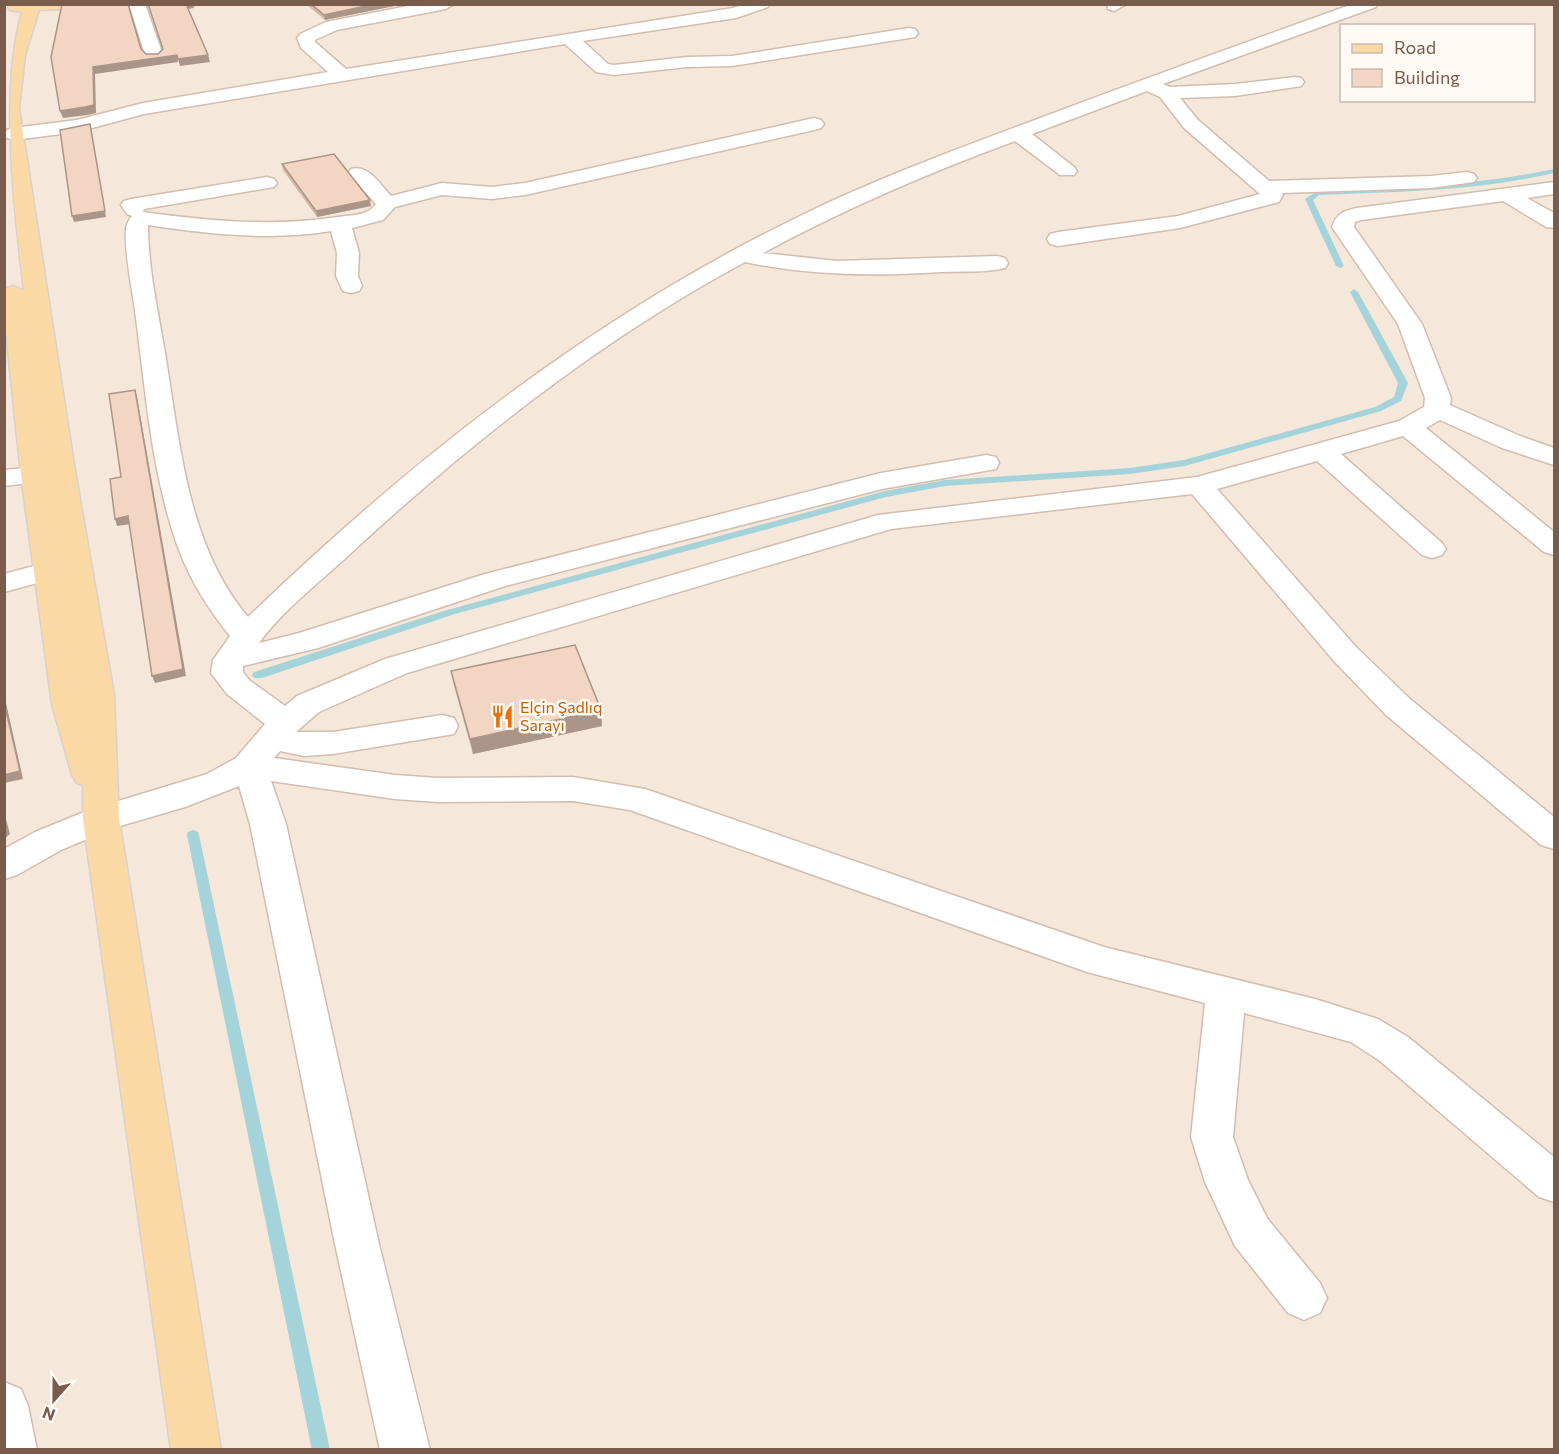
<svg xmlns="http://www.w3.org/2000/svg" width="1559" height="1454" viewBox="0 0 1559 1454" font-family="Commissioner,sans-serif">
<rect width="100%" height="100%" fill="#fdf6ec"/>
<path fill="#f5e8da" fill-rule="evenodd" d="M 5,5 L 1554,5 L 1554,1449 L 5,1449 ZM 1342,26 L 1534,26 L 1534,100 L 1342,100 Z"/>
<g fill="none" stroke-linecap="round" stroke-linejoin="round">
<path fill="#a5d3da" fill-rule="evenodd" d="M 1554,169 L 1554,173 C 1477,191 1398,192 1319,195 L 1313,200 L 1344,266 L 1340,268 L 1336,266 L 1305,199 L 1317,191 C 1397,187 1476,186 1554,169 Z
M 1354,289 L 1358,292 L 1408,383 L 1401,401 L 1381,411 L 1185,466 L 1130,474 L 945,486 L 886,497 L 455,614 L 262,678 L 254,678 L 252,675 L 254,672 L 447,610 L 885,491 L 945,480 L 1130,468 L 1184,460 L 1375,407 L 1394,397 L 1398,383 L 1350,292 Z
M 193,830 L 198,832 L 199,835 L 330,1450 L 312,1450 L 187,835 L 188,832 Z"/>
<defs>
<path id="minor" d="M 129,4 L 145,4 L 163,55 L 160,59 L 148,59 L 145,55 Z
M 418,4 L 454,4 L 446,9 L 337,30 L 315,40 L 315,42 L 346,69 L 733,8 L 745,4 L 770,4 L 768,7 L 736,18 L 583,41 L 608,64 L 614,65 L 687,57 L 732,56 L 909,28 L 915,29 L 918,33 L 915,37 L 909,38 L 732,66 L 687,67 L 614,75 L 596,72 L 565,44 L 144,114 L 77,132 L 14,140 L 7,138 L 4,134 L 7,130 L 14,128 L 77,120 L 143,103 L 328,72 L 301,48 L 297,38 L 300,34 L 326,22 Z
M 1107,4 L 1127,4 L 1114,11 L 1108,9 Z
M 1353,4 L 1378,4 L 1376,7 L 1163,84 L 1170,87 L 1235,84 L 1295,77 L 1301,78 L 1304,82 L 1301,86 L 1295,87 L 1235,96 L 1180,98 L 1198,120 L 1269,181 L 1431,176 L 1467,172 L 1474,174 L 1477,178 L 1474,182 L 1431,188 L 1282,193 L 1283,195 L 1279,202 L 1180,228 L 1058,246 L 1050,244 L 1047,239 L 1050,234 L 1058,232 L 1178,216 L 1260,194 L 1184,128 L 1160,97 L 1147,91 L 1032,134 L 1074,167 L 1077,171 L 1074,175 L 1060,175 L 1015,141 C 928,173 844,209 763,253 L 837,261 L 997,256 L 1005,258 L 1008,263 L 1005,268 C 985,273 962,271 941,272 C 875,276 810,276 745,262 C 600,340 470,443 350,554 C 320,582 283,610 259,643 L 299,633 L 485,574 L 881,473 L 986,455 L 996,457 L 999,463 L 996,469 L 882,489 L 505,586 L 318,648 L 243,666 L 243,672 L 249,680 L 285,706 L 297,696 L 385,659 L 878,515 L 1197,477 L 1399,421 L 1424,407 L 1425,398 L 1398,324 L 1332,227 C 1337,213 1343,211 1357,208 L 1554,182 L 1554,194 L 1527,198 L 1554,213 L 1554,228 L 1546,227 L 1503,201 L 1361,220 L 1355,222 L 1354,227 L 1422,324 L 1451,398 L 1450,405 L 1520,436 L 1554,448 L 1554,465 L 1502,448 L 1440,420 L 1426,428 L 1554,532 L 1554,555 L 1544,552 L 1403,436 L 1341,454 L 1442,543 L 1446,549 L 1442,555 L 1432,558 L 1422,555 L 1317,461 L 1217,489 L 1356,647 L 1410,699 L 1554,817 L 1554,849 L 1541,845 L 1386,715 L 1334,661 L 1192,494 L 891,529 L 407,673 L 319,712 L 296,732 L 333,732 L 442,715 L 454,718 L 458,726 L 454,734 L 333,754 L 304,756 L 280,751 L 274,758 L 395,775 L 438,778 L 573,777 L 645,789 L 1104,947 L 1315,999 L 1378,1019 L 1408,1037 L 1554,1157 L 1554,1202 L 1539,1197 L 1380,1061 L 1351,1042 L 1244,1013 L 1233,1137 L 1248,1180 L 1267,1218 L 1320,1283 L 1327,1298 L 1320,1313 L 1304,1320 L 1288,1313 L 1235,1246 L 1205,1182 L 1191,1137 L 1205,1003 L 1087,972 L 630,810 L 573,801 L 438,802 L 395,799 L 271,781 L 286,824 L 379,1244 L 430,1450 L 380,1450 L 335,1244 L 250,824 L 239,786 L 185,807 L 113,828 L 61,850 L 17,875 L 4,879 L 4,849 L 35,832 L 89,810 L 207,774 L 236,758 L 265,724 L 227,694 L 211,673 L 213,660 L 230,636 C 209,610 191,582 179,550 C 152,477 146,395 136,318 C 133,292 124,253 126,228 C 127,223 129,220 132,216 L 127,214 L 121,205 L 124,201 L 131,199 L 267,177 L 274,179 L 277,183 L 274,187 L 144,209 L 143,212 C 208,221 273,227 338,217 C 351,215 368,216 376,204 L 348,173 L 351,169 C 368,164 380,184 391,196 L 442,183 L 492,187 L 525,183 L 814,118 L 821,120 L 824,124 L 821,128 L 814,130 L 525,195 L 492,199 L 442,195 L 395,207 L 383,220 L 352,228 L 359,253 L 358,276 L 362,286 L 359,291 L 351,293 L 343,291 L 336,276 L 337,253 L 331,231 C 270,241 208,234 148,225 C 148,268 158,311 165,353 C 180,443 187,545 248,617 C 411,460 591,318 796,218 C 871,181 949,152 1027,123 C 1135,82 1244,43 1353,4 Z
M 35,467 L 45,469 L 49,475 L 45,481 L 4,486 L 4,470 Z
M 49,562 L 59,565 L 64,571 L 59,577 L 4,592 L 4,574 Z
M 4,1382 L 21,1389 L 28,1406 L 37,1450 L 4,1450 Z"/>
<path id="major" d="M 10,4 L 72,4 L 64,9 L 39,10 L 25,55 L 19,108 L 75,471 L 114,695 L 119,819 L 221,1450 L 171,1450 L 83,819 L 83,785 L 77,783 L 72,775 L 52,704 L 21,475 L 4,312 L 6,288 L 14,286 L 24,291 C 14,209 0,88 22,12 L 10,10 L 8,7 Z"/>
</defs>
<use href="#minor" stroke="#d1beb0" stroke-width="3"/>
<use href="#major" stroke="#dad1cd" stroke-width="3"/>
<use href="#minor" fill="#fff" fill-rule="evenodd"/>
<use href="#major" fill="#fbd9a5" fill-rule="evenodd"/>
</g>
<path fill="#d1b7a8" d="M 306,4 L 404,4 L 325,20 Z
M 282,164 L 371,206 L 317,217 L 283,170 Z
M 451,671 L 601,710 L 602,726 L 473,754 L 454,686 Z"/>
<path fill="#aa9588" d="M 186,4 L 193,4 L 194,8 L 187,9 Z
M 375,4 L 404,4 L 325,20 L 324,15 Z
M 177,55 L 178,62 L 95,74 L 96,113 L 87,115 L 63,118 L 60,111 L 93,67 Z
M 208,55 L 210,62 L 180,66 L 178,59 Z
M 90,124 L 106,217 L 74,222 L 72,216 Z
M 370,200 L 371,206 L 317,217 L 316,211 Z
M 135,390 L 137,397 L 186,676 L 155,683 L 152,676 Z
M 128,516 L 131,524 L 117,526 L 115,519 Z
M 4,694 L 23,779 L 4,783 Z
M 601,710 L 602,726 L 473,754 L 470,739 Z
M 4,812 L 10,834 L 4,839 Z"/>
<path fill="#f3d5c3" stroke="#aa9588" stroke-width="1.5" d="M 62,4 L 128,4 L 141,49 L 146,54 L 158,54 L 163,49 L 148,4 L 186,4 L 208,55 L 178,59 L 177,55 L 93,67 L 94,105 L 85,107 L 60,111 L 51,57 Z
M 311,4 L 375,4 L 324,15 Z
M 90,124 L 105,211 L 72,216 L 60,130 Z
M 334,154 L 370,200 L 316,211 L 282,164 Z
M 135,390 L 183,669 L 152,676 L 128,516 L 115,519 L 110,479 L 121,477 L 109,394 Z
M 575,645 L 601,710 L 470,739 L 451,671 Z
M 4,702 L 20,771 L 4,775 Z"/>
<defs>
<symbol id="restaurant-bare" viewBox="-9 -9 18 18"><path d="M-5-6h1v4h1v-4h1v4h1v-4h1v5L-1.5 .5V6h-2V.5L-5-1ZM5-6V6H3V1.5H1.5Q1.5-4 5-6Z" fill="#e8710a" stroke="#fffaf3" stroke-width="2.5" paint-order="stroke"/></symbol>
</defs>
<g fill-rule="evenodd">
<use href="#restaurant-bare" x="486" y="700" width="33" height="33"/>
</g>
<g text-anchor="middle" stroke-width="5" stroke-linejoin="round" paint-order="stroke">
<g font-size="16" fill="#c56008" stroke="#fffaf3" text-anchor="start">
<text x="520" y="713">Elçin Şadlıq<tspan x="520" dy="18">Sarayı</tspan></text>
</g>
</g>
<rect width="1559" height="1454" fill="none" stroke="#7a5c4d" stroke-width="12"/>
<rect x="1340" y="24" width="195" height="78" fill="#fffaf3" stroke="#cabbb1" stroke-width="1.5"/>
<rect x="1352" y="44" width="30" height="9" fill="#fbd9a5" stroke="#cabbb1" stroke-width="1.5"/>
<text x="1394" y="54" font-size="18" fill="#7a5c4d">Road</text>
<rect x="1352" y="69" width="30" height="18" fill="#f3d5c3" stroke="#cabbb1" stroke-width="1.5"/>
<text x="1394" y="84" font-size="18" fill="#7a5c4d">Building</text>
<g transform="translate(54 1400) rotate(201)" stroke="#fffaf3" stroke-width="4.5" paint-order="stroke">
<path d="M0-4.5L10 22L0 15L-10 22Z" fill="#7a5c4d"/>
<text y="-9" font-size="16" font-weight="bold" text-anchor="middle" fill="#7a5c4d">N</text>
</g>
</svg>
